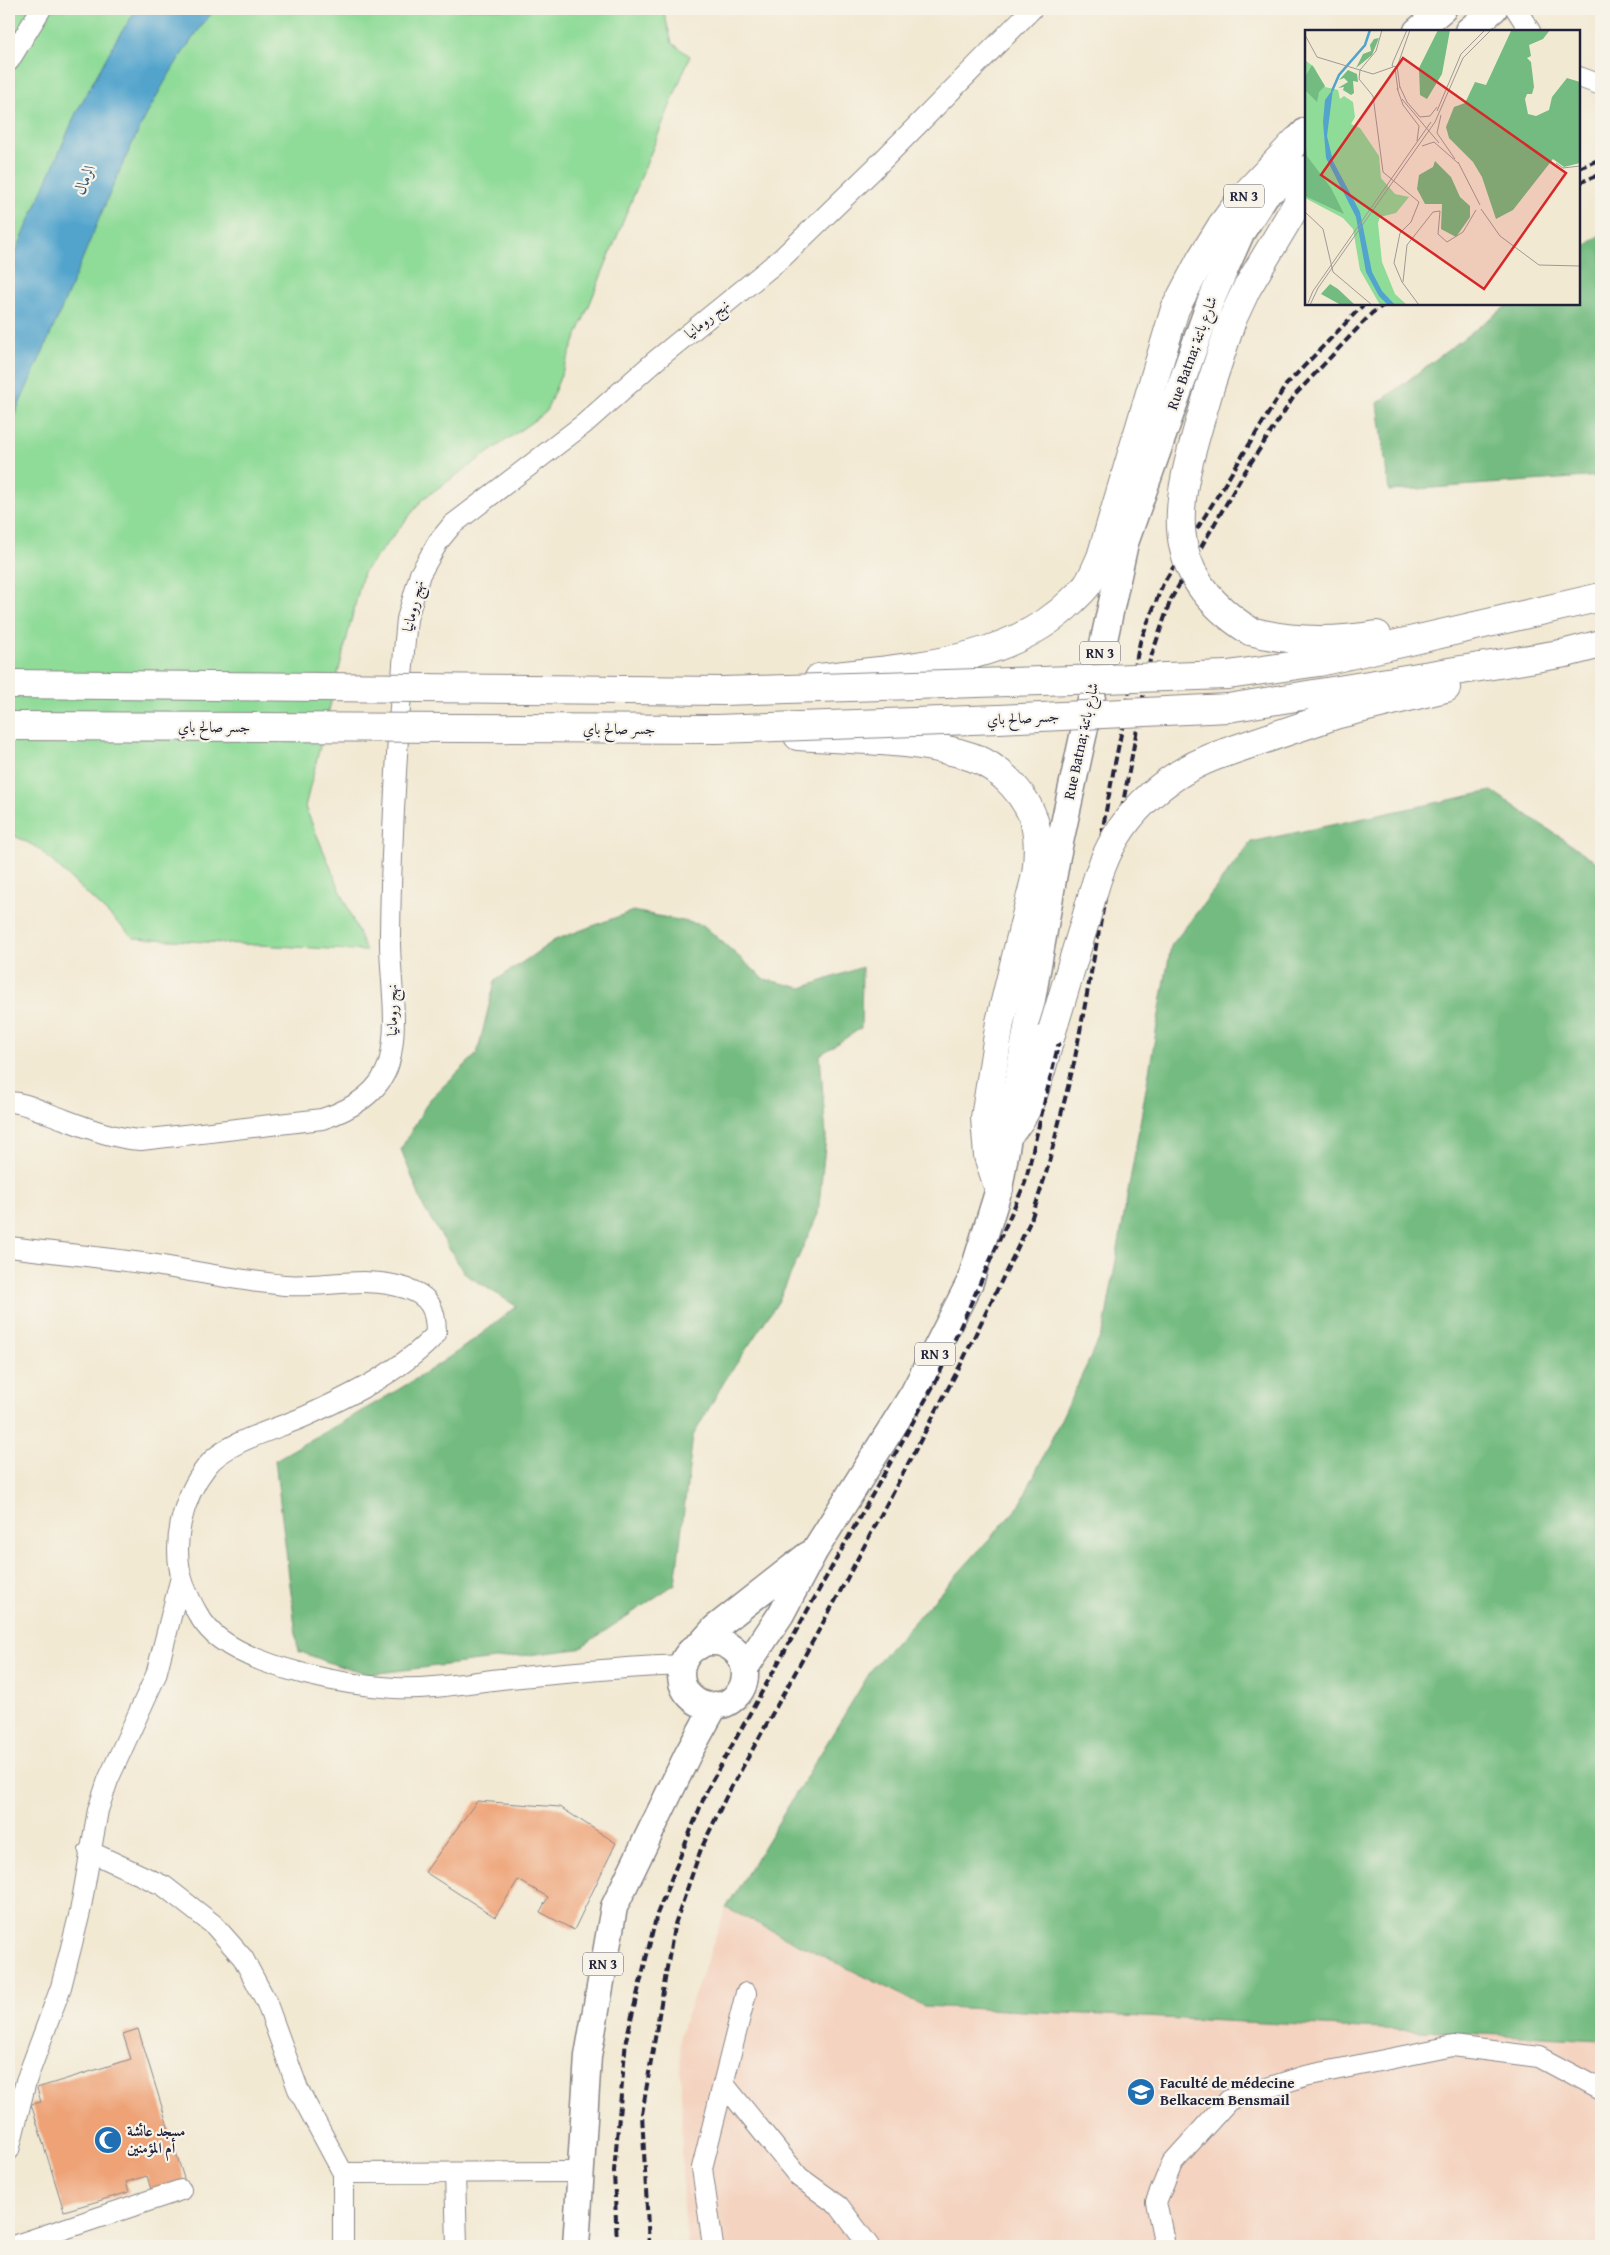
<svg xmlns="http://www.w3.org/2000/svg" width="1610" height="2255" viewBox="0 0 1610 2255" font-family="'Gentium Book Plus',Amiri,serif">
<rect width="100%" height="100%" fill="#f7f3e8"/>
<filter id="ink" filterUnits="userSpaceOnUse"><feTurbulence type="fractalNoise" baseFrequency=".02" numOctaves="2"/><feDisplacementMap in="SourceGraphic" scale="10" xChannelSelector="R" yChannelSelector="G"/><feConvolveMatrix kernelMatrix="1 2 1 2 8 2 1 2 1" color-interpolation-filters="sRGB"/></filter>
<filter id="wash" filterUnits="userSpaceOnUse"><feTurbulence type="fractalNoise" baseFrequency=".0096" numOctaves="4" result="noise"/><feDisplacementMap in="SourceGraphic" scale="20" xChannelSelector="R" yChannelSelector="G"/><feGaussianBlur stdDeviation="1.12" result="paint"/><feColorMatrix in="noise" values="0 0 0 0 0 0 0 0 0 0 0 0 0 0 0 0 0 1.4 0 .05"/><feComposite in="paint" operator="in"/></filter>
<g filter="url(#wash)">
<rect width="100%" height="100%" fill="#f2e9d3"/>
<path fill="#f4d3c0" d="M 726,1908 L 924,2006 L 1601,2040 L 1601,2145 L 1598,2169 L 1601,2177 L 1601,2246 L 688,2246 L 683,2211 L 680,2034 Z"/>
<path fill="#8fdb98" stroke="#587e6a" d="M 9,9 L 663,9 L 672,43 L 690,56 L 546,412 L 424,498 L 363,573 L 305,807 L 366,951 L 134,938 L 38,848 L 9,833 Z"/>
<path fill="#73bb80" stroke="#4a6e5e" d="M 1601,234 L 1601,476 L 1389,491 L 1378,403 L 1509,304 L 1579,304 L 1579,251 Z
M 1492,791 L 1601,865 L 1601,2040 L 924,2006 L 726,1908 L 874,1666 L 1020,1505 L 1104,1329 L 1171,946 L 1251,842 Z
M 633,911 L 703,925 L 764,979 L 802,988 L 862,967 L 861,1028 L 820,1055 L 826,1137 L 818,1214 L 778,1302 L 724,1382 L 693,1436 L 675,1584 L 578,1649 L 371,1674 L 339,1666 L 298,1651 L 275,1460 C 357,1413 444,1369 516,1306 L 465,1274 L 424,1208 L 401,1149 L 429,1100 L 477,1054 L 495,981 L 555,940 Z"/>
<path fill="#52a4cd" stroke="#3a6384" d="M 137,9 L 215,9 C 153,84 116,178 79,267 C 57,321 33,374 9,427 L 9,268 L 76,113 L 116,40 Z"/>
<g id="blocks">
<path fill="#eea276" d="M 477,1801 L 560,1807 L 616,1843 L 574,1930 L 540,1912 L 548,1897 L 518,1880 L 495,1917 L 425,1872 Z
M 138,2029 L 186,2185 L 153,2196 L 147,2176 L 126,2182 L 129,2192 L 64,2211 L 31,2104 L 41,2102 L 37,2088 L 131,2059 L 123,2034 Z"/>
</g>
</g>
<g filter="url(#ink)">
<use href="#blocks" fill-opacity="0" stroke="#8a8687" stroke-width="1"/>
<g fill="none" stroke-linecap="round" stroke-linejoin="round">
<defs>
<path id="minor" d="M 1516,9 L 1530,31
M 9,61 L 41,9
M 1579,77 L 1601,85
M 9,1102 C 22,1102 34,1108 47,1113 C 78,1124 108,1138 141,1140 L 322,1119 C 350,1110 380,1093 389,1063 C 400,1021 389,977 390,935 C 391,840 397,745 404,651 L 407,619 L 420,574 L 438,542 L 452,525 L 584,424 L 655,361 L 783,257 L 874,169 L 1032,9
M 9,1247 C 58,1253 107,1258 156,1265 C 199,1272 241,1281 284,1285 C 325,1288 365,1275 405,1288 C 431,1296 436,1310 436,1334 C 403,1370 350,1396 306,1416 C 278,1429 226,1441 207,1466 C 182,1498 170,1546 184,1585 C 192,1605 202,1626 220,1639 C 260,1669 344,1685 394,1688 C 428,1690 466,1683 501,1679 C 562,1673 622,1667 683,1665
M 89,1851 L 164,1886 L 214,1925 L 243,1958 L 266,2001 L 298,2089 L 343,2173 L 343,2246
M 723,2083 L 799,2177 L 839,2206 L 869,2246
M 9,2150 L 26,2081 L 61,1987 L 80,1912 L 98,1810 L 108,1780 L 156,1675 L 181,1577
M 343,2173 L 582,2172
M 455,2173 L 457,2246
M 13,2246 L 181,2190
M 713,2246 L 702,2168 L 746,1993
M 1165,2246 L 1156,2202 L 1172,2163 L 1229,2100 L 1305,2076 L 1453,2046 L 1539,2057 L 1601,2090"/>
<path id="major" d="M 1417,31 L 1443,9
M 1468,31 L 1494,9
M 1267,193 L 1306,169
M681 1674a32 32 0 1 1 64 0a32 32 0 1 1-64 0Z
M 699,1646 L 715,1628 L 808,1555
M 745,1668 L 781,1614 L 815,1550 L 913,1394 L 970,1282 L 999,1189 L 1057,856 L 1125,543 L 1209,305 L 1241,233 L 1267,193 L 1280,167 L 1296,141 L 1306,131
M 576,2246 L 588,2056 L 614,1907 L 688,1754 L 715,1705"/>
<path id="highway" d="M 1209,390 L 1232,320 L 1247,288 L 1306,189
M 1250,631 C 1291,642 1335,642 1377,635
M 1228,675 L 1319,662 L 1601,597
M 819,678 C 903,667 1008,665 1072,601 C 1077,596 1084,590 1088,584 C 1093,576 1097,566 1101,557 L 1175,309 L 1201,259 L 1222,225 L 1242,198 L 1296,141
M 1228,708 L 1566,653 L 1601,644
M 798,736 C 853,740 920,739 972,757 C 1002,768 1030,798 1036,829 C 1039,844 1038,860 1036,875 L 1000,1022 L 985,1118 L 988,1156 L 999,1189
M 1227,752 L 1335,715 L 1446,688
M 1007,1136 C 1035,1108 1041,1068 1052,1031"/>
</defs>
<use href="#minor" stroke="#8a8687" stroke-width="22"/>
<use href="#major" stroke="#8a8687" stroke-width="29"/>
<use href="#highway" stroke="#8a8687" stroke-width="30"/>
<use href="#minor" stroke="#fff" stroke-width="20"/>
<use href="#major" stroke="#fff" stroke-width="26"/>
<use href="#highway" stroke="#fff" stroke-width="28"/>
<path stroke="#22223b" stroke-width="4" stroke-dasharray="8 4" stroke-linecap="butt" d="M 1579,168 L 1601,159
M 1579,183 L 1601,174
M 617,2246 L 614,2171 L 626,2040 L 657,1914 L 707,1790 L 936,1381 L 1025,1183 L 1077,967 L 1114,768 L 1140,642 L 1163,584 L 1286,385 L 1364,304
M 649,2246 L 642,2114 L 674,1927 L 701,1849 L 726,1797 L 834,1603 L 960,1366 L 1031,1220 L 1047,1170 L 1074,1063 L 1150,660 L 1171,599 L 1244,473 L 1295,395 L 1372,313 L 1385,304"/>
<defs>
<path id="highway-bridge" d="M 1209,390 C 1182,486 1147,566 1250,631
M 9,684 L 723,691 L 1228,675
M 9,726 L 717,729 L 999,719 L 1228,708
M 1052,1031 C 1063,996 1073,960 1084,925 C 1090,906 1094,885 1102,866 C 1123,810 1171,770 1227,752"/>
</defs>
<use href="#highway-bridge" stroke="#8a8687" stroke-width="30" stroke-linecap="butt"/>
<use href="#highway-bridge" stroke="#fff" stroke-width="28"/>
</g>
</g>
<defs>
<symbol id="university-disc" viewBox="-11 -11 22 22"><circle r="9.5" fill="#1f6fb2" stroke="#f7f3e8"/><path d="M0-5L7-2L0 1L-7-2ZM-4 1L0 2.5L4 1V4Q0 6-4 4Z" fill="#fff"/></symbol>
<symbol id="mosque-disc" viewBox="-11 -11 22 22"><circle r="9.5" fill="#1f6fb2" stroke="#f7f3e8"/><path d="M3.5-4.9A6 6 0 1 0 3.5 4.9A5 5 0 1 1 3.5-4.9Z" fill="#fff"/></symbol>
</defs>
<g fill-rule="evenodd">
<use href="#university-disc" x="1125" y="2076" width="32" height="32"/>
<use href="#mosque-disc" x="92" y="2124" width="32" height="32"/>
</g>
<g text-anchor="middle" stroke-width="4.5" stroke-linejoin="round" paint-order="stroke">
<g fill="#f7f3e8" stroke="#62616f" stroke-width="1">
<rect x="1224" y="184.5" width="40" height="23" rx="4"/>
<rect x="1080" y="641.5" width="40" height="23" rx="4"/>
<rect x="915" y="1342.5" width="40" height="23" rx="4"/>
<rect x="583" y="1952.5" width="40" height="23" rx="4"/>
</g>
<g font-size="14" font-weight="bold" fill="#22223b">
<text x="1244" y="201">RN 3</text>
<text x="1100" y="658">RN 3</text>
<text x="935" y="1359">RN 3</text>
<text x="603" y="1969">RN 3</text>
</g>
<g font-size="15" fill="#22223b" stroke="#f7f3e8">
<text transform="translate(707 319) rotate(-39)" y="5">نهج رومانيا</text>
<text transform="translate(1192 353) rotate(-70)" y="5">Rue Batna; شارع باتنة</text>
<text transform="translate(413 606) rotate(-77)" y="5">نهج رومانيا</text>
<text transform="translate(1023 718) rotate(-3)" y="5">جسر صالح باي</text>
<text x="214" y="732">جسر صالح باي</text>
<text x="619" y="734">جسر صالح باي</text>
<text transform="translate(1081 741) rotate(-78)" y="5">Rue Batna; شارع باتنة</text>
<text transform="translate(392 1010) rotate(-90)" y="5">نهج رومانيا</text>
</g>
<g font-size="15" font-weight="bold" fill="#22223b" stroke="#f7f3e8" text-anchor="start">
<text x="1160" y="2088">Faculté de médecine<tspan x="1160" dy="17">Belkacem Bensmail</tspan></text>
<text x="127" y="2136">مسجد عائشة<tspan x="127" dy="17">أم المؤمنين</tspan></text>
</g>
<g font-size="16" font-style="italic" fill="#355675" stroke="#f7f3e8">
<text transform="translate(84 179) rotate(-67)" y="6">الرمال</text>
</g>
</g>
<g transform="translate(1305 30)">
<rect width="275" height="275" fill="#f2e9d3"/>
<path d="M 0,30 L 9,37 L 20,57 L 33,60 L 35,69 L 39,66 L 48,72 L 50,87 L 46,94 L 55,98 L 74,126 L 76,148 L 90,164 L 104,167 L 91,183 L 75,187 L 73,193 L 77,232 L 90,264 L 102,275 L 75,275 L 55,240 L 48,199 L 38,188 L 0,168 Z" fill="#8fdb98"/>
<path d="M 133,0 L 145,0 L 137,44 L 122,69 L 115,65 L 114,38 ZM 245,0 L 238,9 L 224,15 L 226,26 L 222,28 L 226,32 L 229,57 L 227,64 L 222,64 L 220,69 L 223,84 L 231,86 L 244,80 L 247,67 L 262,48 L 275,52 L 275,133 L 259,137 L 248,129 L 208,180 L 191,189 L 177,147 L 168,132 L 144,108 L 141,97 L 149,77 L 160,73 L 170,52 L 181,55 L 206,1 ZM 74,8 L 67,25 L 51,38 L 58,24 L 66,21 L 65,15 L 69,9 ZM 7,35 L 20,56 L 14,62 L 12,72 L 0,60 L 0,47 ZM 43,40 L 52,44 L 53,52 L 48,51 L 49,63 L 46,65 L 38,60 L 39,57 L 33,58 L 43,52 L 39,48 L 34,50 ZM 0,108 L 2,126 L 26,158 L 39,184 L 0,166 ZM 130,131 L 146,147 L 155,167 L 165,176 L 165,187 L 151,207 L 136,199 L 137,174 L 120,174 L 112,159 L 114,145 L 128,137 ZM 25,254 L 33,259 L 50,275 L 36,275 L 16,264 Z" fill="#73bb80"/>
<path d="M 28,59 L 22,106 L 28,131 L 55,182 L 67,242 L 77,261 L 90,275 L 83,275 L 74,266 L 61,242 L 51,187 L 21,128 L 18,92 L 20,70 Z" fill="#52a4cd"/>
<path fill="none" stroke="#52a4cd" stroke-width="2.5" d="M 27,61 L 34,45 L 60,15 L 65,0"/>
<path fill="none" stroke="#9f9996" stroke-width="1" d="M 77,0 L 71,21 L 55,40 L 54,49 L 68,66 L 78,142 L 114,172 L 106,192 L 95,203 L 89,233 L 97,252 L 114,275M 0,5 L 12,27 L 68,44 L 88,37M 88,32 L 87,36 L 92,37 L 105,0M 88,32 L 102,0M 92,36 L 95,58M 90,38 L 93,60M 95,57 L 102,72 L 115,87 L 125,86 L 132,77M 92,58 L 98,75 L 114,96 L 112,111M 97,69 L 134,113M 132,81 L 156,24 L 180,0M 136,85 L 132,103 L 150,129M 117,116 L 129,112 L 153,133M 153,132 L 175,175M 251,133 L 258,138 L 275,136M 176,179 L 195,206 L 234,235 L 275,236M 0,182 L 18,199 L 28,242 L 67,275M 98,252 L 102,215 L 128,182 L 135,181 L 133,204 L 142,212 L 158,202 L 171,180M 3,273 L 8,261 L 126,92M 5,275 L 13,258 L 130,92 L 158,28 L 186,0"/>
<path fill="#d62828" fill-opacity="0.15" stroke="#d62828" stroke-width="2.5" d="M 98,28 L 261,143 L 179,259 L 16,145 Z"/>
<rect width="275" height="275" fill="none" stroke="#22223b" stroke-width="2.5"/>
</g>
<rect width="1610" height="2255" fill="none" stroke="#f7f3e8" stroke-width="30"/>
</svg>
